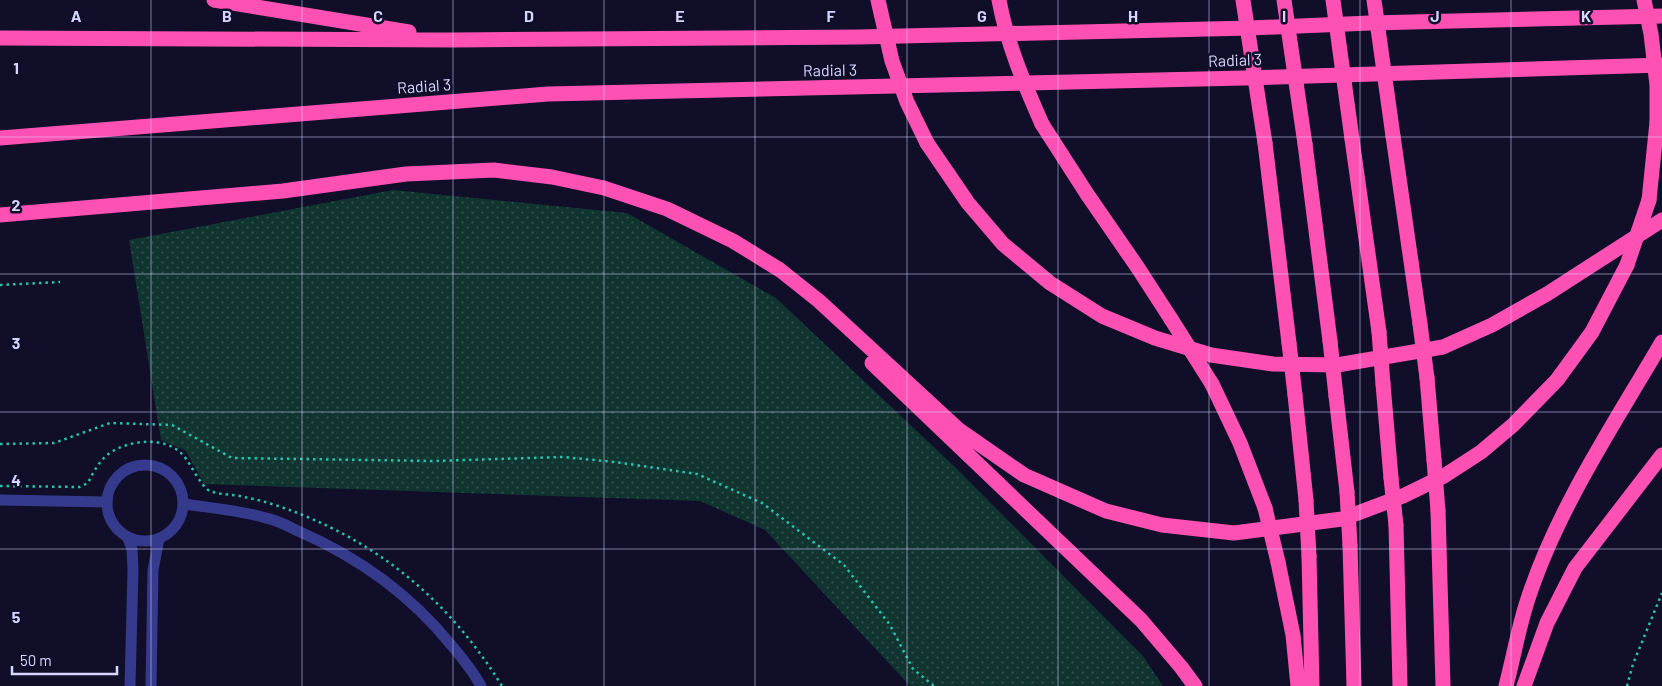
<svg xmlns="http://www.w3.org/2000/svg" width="1662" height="686" viewBox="0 0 1662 686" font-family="Barlow,sans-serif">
<defs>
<pattern id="grass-dots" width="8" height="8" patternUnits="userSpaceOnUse" patternTransform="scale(1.25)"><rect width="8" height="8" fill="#10342f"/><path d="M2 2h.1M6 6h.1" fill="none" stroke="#32514e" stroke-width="1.8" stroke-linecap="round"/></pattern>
</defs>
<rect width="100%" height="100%" fill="#100e29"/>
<path fill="url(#grass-dots)" d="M 393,190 L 627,213 L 776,298 L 955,467 L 1143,656 L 1163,686 L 910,686 L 765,530 L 700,501 L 204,484 L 186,451 L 161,440 L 129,240 Z"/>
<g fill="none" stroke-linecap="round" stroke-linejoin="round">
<path stroke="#25c4ac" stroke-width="2.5" stroke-dasharray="2.5 4" stroke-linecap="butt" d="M 0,285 L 60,282
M 0,444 L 54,443 L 110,423 L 172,425 L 232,458 L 433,461 L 563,457 L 615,462 L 697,474 L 762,503 L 844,565 L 890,625 L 913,669 L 934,686
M 0,486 L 80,487 L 88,483 C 93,473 98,463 107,455 C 126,440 165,435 183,455 C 191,464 201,487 210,491 C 220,495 233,494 244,497 C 261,500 279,506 295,512 C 384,546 452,605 502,686
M 1627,686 L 1633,664 L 1662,593"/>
<path stroke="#353a8c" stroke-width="11" d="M107 503a38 38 0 1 1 76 0a38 38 0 1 1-76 0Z
M 0,500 L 107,502
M 184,504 C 211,508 239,510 266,518 C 277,520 288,526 298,531 C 358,557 411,595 452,646 C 463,659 473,671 481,686
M 128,538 L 132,549 L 133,570 L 130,686
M 151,686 L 153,570 L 159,539"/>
<path stroke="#ff51b4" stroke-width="15" d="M 214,0 L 409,32
M 0,38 L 455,40 L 859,37 L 1251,28 L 1370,23 L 1662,16
M 1042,124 L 1087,194 L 1138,268 L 1171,319
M 1393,136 L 1420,324
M 0,138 L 548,94 L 1244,78 L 1662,65
M 1352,139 L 1379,332
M 927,143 L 968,203 L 1003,244 L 1050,283 L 1102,316 L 1155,338 L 1211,355 L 1273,364 L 1337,365 L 1443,347 L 1492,325 L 1547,294 L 1662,220
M 1265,143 L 1289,343
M 1305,144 L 1330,341
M 1649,200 L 1657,122
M 0,215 L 283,191 L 406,174 L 494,170 L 552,177 L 604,188 L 667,209 L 733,241 L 780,270 L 819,301 L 959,430 L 1024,475 L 1106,511 L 1162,525 L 1234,533 L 1342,519 L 1403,496 L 1444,476 L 1481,452 L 1513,425 L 1557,380 L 1592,332 L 1627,265
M 872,363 L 1141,620 L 1181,667 L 1195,686
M 1427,378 L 1434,460
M 1212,384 L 1240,443 L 1265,508
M 1383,384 L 1391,478
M 1295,395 L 1306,500
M 1336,396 L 1347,492
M 1438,511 L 1443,686
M 1396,525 L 1400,686
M 1350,545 L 1354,686
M 1309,556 L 1312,686
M 1278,562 L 1293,635 L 1298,686
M 1506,686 C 1513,659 1518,631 1526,605 C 1555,512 1613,426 1662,342
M 1524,686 L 1547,623 L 1575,568 L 1662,455"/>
<path stroke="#ff51b4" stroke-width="15" d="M 878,0 L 892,61 L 907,102 L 927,143
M 999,0 C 1007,44 1024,83 1042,124
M 1243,0 L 1265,143
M 1284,0 L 1305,144
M 1333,0 L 1352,139
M 1374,0 L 1393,136
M 1644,0 L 1651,34 L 1657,85 L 1657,122
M 1627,265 L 1649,200
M 1171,319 L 1212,384
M 1420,324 L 1427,378
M 1379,332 L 1383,384
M 1330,341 L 1336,396
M 1289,343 L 1295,395
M 1434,460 L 1438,511
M 1391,478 L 1396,525
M 1347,492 L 1350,545
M 1306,500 L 1309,556
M 1265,508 L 1278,562"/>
</g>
<path fill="none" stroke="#d7d6ff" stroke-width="1" stroke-opacity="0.55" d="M 151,0 L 151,686M 302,0 L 302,686M 453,0 L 453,686M 604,0 L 604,686M 755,0 L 755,686M 907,0 L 907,686M 1058,0 L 1058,686M 1209,0 L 1209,686M 1360,0 L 1360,686M 1511,0 L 1511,686M 0,137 L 1662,137M 0,274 L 1662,274M 0,412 L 1662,412M 0,549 L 1662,549"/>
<g text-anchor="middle" stroke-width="5" stroke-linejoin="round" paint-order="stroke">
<g font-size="16" fill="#d7d6ff" stroke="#100e29">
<text transform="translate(1235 60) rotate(-2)" y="6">Radial 3</text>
<text transform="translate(830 70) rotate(-1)" y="6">Radial 3</text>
<text transform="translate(424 86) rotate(-4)" y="6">Radial 3</text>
</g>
</g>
<g font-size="16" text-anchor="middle" font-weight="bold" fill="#d7d6ff" stroke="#100e29" stroke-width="5" stroke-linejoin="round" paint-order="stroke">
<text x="76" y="22">A</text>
<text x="227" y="22">B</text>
<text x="378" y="22">C</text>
<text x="529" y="22">D</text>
<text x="680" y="22">E</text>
<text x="831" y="22">F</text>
<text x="982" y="22">G</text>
<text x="1133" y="22">H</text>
<text x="1284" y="22">I</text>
<text x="1435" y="22">J</text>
<text x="1586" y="22">K</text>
<text x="16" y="74">1</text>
<text x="16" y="211">2</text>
<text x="16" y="349">3</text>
<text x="16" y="486">4</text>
<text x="16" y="623">5</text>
</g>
<path d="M12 666v8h105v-8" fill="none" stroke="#d7d6ff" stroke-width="2.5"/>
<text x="20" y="666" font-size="15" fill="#d7d6ff" stroke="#100e29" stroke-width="4" paint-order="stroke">50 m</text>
</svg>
